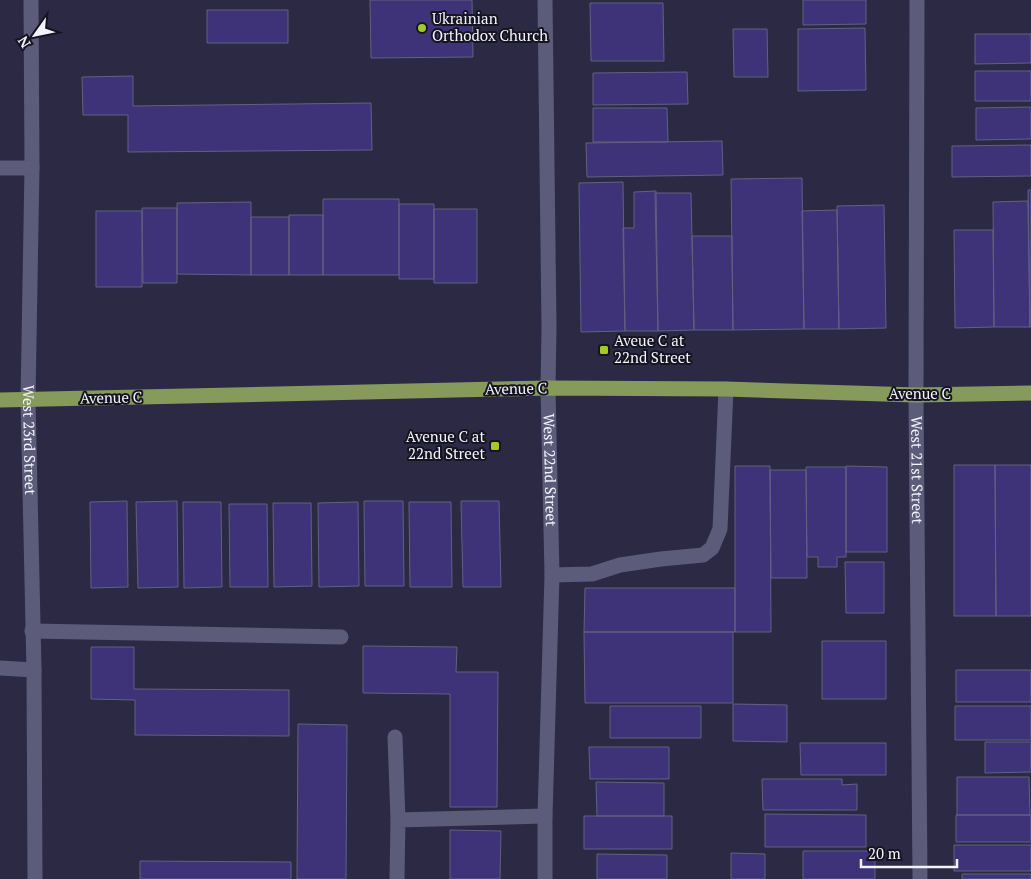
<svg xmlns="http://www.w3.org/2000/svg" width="1031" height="879" viewBox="0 0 1031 879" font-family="'PT Serif',serif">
<rect width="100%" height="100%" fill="#2c2945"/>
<path fill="#3e3279" stroke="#636180" d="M 370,0 L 472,0 L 473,57 L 371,58 Z
M 803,0 L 866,0 L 866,24 L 803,25 Z
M 590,3 L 663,3 L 664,61 L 591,61 Z
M 207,10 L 288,10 L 288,43 L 207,43 Z
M 865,28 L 866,90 L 798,91 L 798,29 Z
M 733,29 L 767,29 L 768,77 L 734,77 Z
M 975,34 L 1031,34 L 1031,63 L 975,64 Z
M 975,71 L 1031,71 L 1031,101 L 975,101 Z
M 687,72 L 688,104 L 593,105 L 593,73 Z
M 133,76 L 133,106 L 371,103 L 372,150 L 128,152 L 128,115 L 83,115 L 82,77 Z
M 1031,107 L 1031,139 L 976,140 L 976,108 Z
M 593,108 L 667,108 L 668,142 L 593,142 Z
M 722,141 L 723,175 L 587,177 L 586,143 Z
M 1031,145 L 1031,176 L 952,177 L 952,146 Z
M 802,178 L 804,329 L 733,330 L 731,179 Z
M 623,182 L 625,331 L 581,332 L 579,183 Z
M 1028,190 L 1031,190 L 1031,327 L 1030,327 Z
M 656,191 L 658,331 L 625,331 L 623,228 L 634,228 L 634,192 Z
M 655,193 L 691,193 L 694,330 L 658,331 Z
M 323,199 L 399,199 L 399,275 L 323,275 Z
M 1028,201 L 1030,327 L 994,327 L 993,202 Z
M 251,202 L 251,275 L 177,274 L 177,203 Z
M 399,204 L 434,204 L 434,279 L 399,279 Z
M 884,205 L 886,328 L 839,329 L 837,206 Z
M 142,208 L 177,208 L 177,283 L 143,283 Z
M 434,209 L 477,209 L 477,283 L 434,283 Z
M 837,210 L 839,329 L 804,329 L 802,211 Z
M 96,211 L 142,211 L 142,287 L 96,287 Z
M 289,215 L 323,215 L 323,275 L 289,275 Z
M 251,217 L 289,217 L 289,275 L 251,275 Z
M 954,230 L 993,230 L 994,327 L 955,328 Z
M 692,236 L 732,236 L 733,330 L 694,330 Z
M 954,465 L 995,465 L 996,616 L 954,616 Z
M 995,465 L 1031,465 L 1031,616 L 996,616 Z
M 735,466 L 770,466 L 771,632 L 735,632 Z
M 846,466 L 887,467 L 887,552 L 846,552 Z
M 806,467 L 846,467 L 846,557 L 837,557 L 837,567 L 818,567 L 818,557 L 807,557 Z
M 770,470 L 806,470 L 807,578 L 771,578 Z
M 127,501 L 128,587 L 91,588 L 90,502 Z
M 177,501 L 178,587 L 138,588 L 136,502 Z
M 364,501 L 403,501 L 404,586 L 365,586 Z
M 461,501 L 499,501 L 501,587 L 463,587 Z
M 183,502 L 221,502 L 222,587 L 184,588 Z
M 358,502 L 359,586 L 319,587 L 318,503 Z
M 409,502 L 451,502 L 452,587 L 410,587 Z
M 273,503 L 311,503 L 312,586 L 274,587 Z
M 229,504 L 267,504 L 268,587 L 230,587 Z
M 845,562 L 884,562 L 884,613 L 846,613 Z
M 585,588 L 735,588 L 735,632 L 584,632 Z
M 584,632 L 733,632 L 733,703 L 585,703 Z
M 822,641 L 886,641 L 886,699 L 822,699 Z
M 363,646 L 457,647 L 456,672 L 498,672 L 497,807 L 450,807 L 450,694 L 363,693 Z
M 91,647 L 134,647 L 134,689 L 289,690 L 289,736 L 135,735 L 135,700 L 91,699 Z
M 956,670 L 1031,670 L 1031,702 L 956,702 Z
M 733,704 L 787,705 L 787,742 L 733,741 Z
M 610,706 L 701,706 L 701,738 L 610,738 Z
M 955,706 L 1031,706 L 1031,740 L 955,740 Z
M 298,724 L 347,725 L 346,879 L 297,879 Z
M 985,742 L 1031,742 L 1031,772 L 985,773 Z
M 800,743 L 886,743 L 886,775 L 801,775 Z
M 589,747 L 669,747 L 669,779 L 590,779 Z
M 957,777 L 1029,777 L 1030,815 L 957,815 Z
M 762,779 L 842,779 L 842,785 L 857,784 L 857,810 L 763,810 Z
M 596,782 L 664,783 L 664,816 L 597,816 Z
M 765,814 L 866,815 L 866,847 L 765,847 Z
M 956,815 L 1031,815 L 1031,842 L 956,842 Z
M 584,816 L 672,816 L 672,849 L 584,849 Z
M 450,830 L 501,831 L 500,879 L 450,879 Z
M 954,845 L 1031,845 L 1031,871 L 954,871 Z
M 803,851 L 875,851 L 875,879 L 803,879 Z
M 731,853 L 765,854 L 765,879 L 731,879 Z
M 597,854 L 667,855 L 667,879 L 597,879 Z
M 140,861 L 291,862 L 291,879 L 140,879 Z
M 962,874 L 1031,874 L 1031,879 L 962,879 Z"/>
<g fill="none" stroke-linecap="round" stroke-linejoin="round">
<g stroke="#5d5b7a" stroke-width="15">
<path id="s1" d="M 31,0 L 32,168 L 28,400 L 34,670 L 35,879"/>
<path id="s2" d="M 545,0 L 549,327 L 548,388 L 552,575 L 545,816 L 545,879"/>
<path id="s3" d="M 917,0 L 916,395 L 920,879"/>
<path d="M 0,168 L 32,168"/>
<path d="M 552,575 L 592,574 L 620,565 L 661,559 L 703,555 L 712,548 L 720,529 L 726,389"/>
<path d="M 32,631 L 341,637"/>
<path d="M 0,668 L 34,670"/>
<path d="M 395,737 L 398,820"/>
<path d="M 397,879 L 398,820 L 545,816"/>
</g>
<path stroke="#869b5b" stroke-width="15" d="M 0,400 L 548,388 L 726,389 L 916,395 L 1031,393"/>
</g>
<g fill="#a2c928" stroke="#151420" stroke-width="2">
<circle cx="422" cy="28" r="5"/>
<rect x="599" y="345" width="10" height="10" rx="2.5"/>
<rect x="490" y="441" width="10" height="10" rx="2.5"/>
</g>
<g text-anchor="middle" stroke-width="4" stroke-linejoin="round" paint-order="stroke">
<g font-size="15" fill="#f3f3fe" stroke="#151420" text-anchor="start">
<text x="432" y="24">Ukrainian<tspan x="432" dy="17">Orthodox Church</tspan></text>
<text x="614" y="346">Aveue C at<tspan x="614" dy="17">22nd Street</tspan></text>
<text x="485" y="442" text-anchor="end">Avenue C at<tspan x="485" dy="17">22nd Street</tspan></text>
</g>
<g font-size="15" fill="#f3f3fe" stroke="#151420">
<text transform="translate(516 389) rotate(-1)" y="5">Avenue C</text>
<text x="920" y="399">Avenue C</text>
<text transform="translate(111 398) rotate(-1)" y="5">Avenue C</text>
<text dy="5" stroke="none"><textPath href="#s1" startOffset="440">West 23rd Street</textPath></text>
<text dy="5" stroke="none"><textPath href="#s2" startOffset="470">West 22nd Street</textPath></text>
<text dy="5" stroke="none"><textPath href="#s3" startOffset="470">West 21st Street</textPath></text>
</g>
</g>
<g transform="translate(35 35) rotate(237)" stroke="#151420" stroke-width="4" paint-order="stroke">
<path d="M0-4L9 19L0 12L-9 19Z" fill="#f3f3fe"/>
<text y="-8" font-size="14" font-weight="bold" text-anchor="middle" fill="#f3f3fe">N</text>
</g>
<path d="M861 859v8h96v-8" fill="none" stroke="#f3f3fe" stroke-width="2.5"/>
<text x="868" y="859" font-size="15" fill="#f3f3fe" stroke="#151420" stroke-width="4" paint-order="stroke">20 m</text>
</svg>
